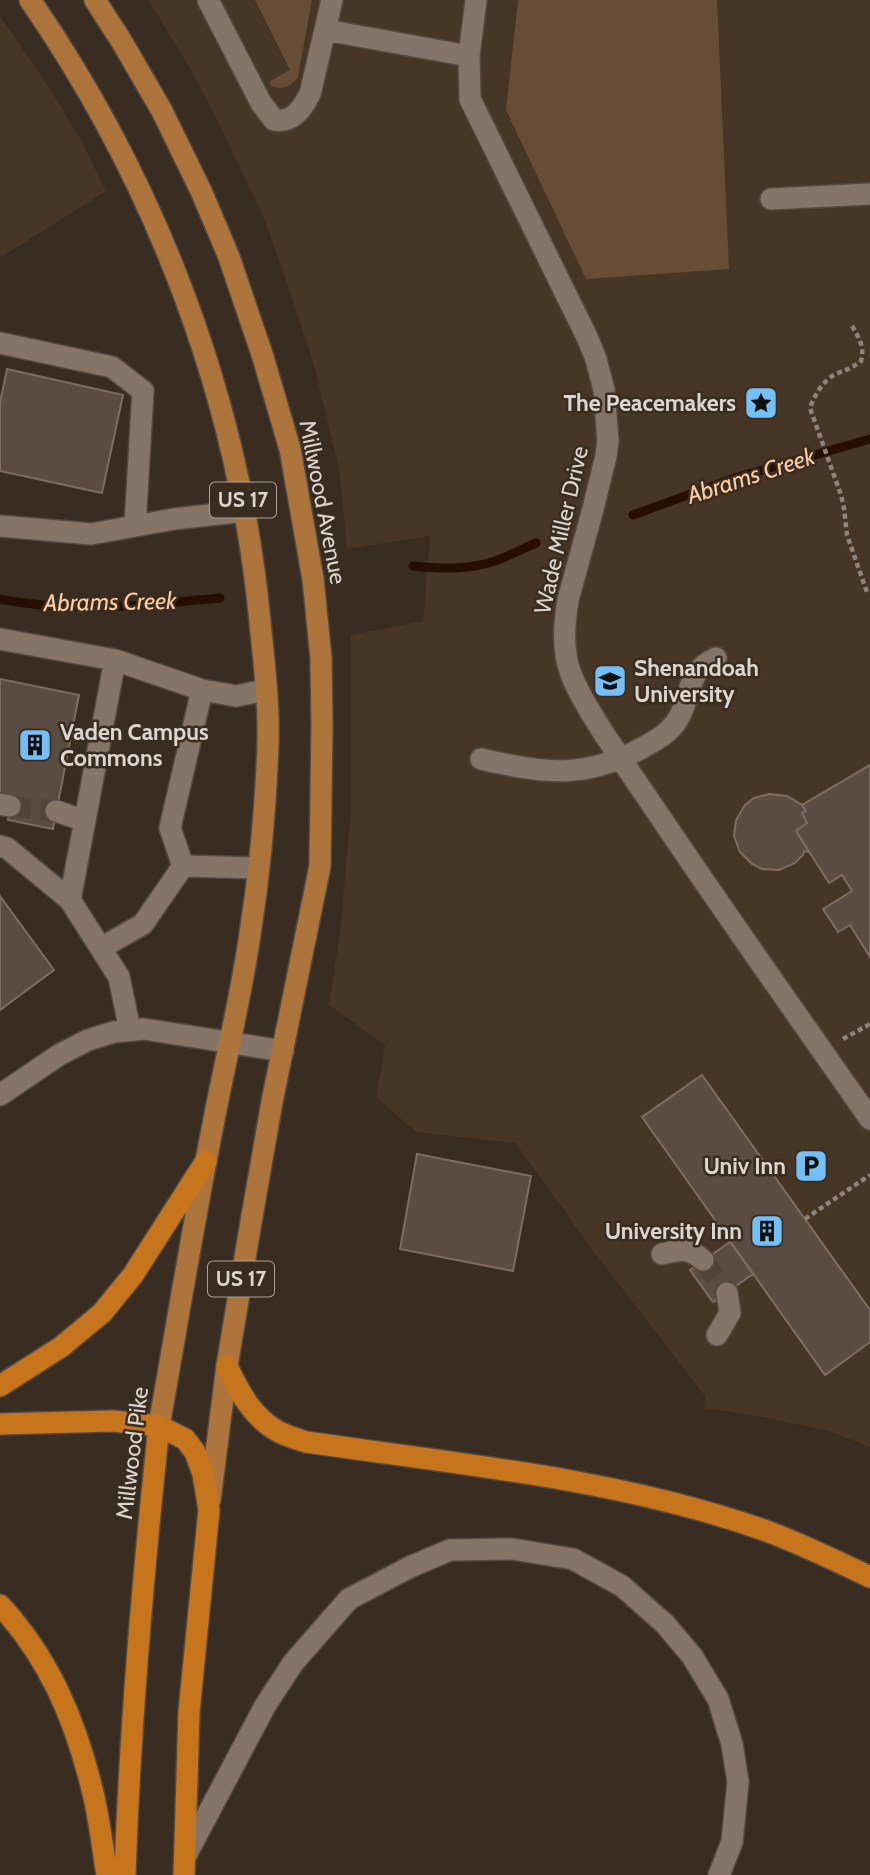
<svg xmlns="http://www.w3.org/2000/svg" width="870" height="1875" viewBox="0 0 870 1875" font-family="Cabin,sans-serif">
<rect width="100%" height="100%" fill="#392c21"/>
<path fill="#473525" d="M 148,0 L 870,0 L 870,1447 L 828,1431 L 763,1417 L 704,1408 L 705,1396 L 581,1235 L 564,1210 L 515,1143 L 416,1132 L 376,1097 L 385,1045 L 329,1005 L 340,934 L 351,807 L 351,635 L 423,621 L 430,536 L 347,549 L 339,470 L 329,427 L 314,365 L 283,270 L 262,214 L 216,118 L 190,68 Z
M 0,16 L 50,89 L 80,138 L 106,191 L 0,258 Z"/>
<path fill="#684d36" d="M 255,0 L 312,0 L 298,77 C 291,87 281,91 270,85 L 270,81 L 290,70 Z
M 518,0 L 717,0 L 729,269 L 586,279 L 506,110 Z"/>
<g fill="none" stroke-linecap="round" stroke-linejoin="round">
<path stroke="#260e00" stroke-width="9" d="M 633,515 L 735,478 L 870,439
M 413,566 C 441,569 468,570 495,561 C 509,556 522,549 536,543
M 0,599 C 71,614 148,605 220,598"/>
</g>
<path fill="#5b4c41" stroke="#7d6d61" stroke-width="2" d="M 7,369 L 123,395 L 102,493 L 0,471 L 0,403 Z
M 0,679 L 79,695 L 53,829 L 8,820 L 12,798 L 0,795 Z
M 870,765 L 870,957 L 850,925 L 838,932 L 823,909 L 852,891 L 842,875 L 829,883 L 796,831 L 807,823 L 802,813 L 806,811 L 802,805 Z
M 769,794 L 787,796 L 802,805 L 806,811 L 802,813 L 807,823 L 796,831 L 809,852 L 804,851 L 803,855 L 795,863 L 779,870 L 762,869 L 752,864 L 740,852 L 734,836 L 736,820 L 745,805 L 754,798 Z
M 0,896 L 54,970 L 0,1010 Z
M 702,1075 L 870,1310 L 870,1342 L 825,1375 L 642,1117 Z
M 417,1154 L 531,1176 L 513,1271 L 400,1249 Z
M 730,1242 L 753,1274 L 713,1302 L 690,1270 Z"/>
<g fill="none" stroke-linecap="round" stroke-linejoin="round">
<path stroke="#51453b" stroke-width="21" stroke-dasharray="21 10" stroke-linecap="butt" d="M 10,806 L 56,811
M 703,1260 L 727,1293"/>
<defs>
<path id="minor" d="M 208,0 L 261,103 L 274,120 C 293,123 302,109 310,94 L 332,0
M 476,0 L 469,56 L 470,99 L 587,337 L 596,359 L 604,390 L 608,441 L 606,456 L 593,509 L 568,600 C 564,625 562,650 571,674 C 579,696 592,714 604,734 C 623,762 642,790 661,818 C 729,919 800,1019 870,1119
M 325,30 L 469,56
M 771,199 L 870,194
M 0,343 L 112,367 L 143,391 L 135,526
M 0,526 L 91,534 L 174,519 L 245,511
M 0,639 L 115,660 L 70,900
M 115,660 L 202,690
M 481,759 C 543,773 584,780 642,748 C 656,740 670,733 678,719 C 693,694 685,672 716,658
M 0,804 L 10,806
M 56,811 L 85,821
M 0,846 L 7,848 L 70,900 L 119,977 L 130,1030
M 183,866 L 258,868
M 101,948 L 143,924 L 183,866 L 170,828 L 202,690 L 236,696 L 266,690
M 0,1095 L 59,1055 L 88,1040 L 114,1032 L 144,1029 L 283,1051
M 662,1254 C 679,1250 689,1247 703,1260
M 717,1335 L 730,1313 L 727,1293
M 185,1857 L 265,1706 L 293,1663 L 349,1599 L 410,1567 L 450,1550 L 512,1549 L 573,1559 L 622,1586 L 665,1624 L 692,1656 L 718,1699 L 732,1744 L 738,1782 L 732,1842 L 719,1875"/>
<path id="major" d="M 30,0 C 157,184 239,400 260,622 C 264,662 269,702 268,741 C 266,806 260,871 250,934 C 241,998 225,1061 213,1125 C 193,1225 177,1325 159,1426
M 95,0 L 122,42 L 162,111 L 202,193 L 229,257 L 262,354 L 290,449 L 313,579 L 321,658 L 322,725 L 320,866 L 272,1102 L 251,1222 L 227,1366 L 210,1500"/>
<path id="highway" d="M 227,1366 C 239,1392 253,1418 279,1432 C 287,1436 297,1439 306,1442 C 457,1464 613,1478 758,1528 C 796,1541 834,1560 870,1577
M 0,1386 L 61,1347 L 102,1313 L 133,1275 L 206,1161
M 0,1424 L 113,1421 L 159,1426 L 185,1439 L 195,1452 L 203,1474 L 209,1510 L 189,1712 L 184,1875
M 0,1605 C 48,1657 74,1717 91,1785 C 99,1814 102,1845 107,1875
M 125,1875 C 130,1725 143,1575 159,1426"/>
</defs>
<use href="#minor" stroke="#554a41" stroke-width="24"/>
<use href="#major" stroke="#554a41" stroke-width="24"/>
<use href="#highway" stroke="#554a41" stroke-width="24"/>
<path stroke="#8e847b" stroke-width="4.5" stroke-dasharray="5 3.5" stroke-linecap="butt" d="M 852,326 C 859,337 865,348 861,361 C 853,368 844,370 834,375 C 823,381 814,396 810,408 L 841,495 L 844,508 L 847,535 L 868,595
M 843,1039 L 870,1024
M 805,1219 L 870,1175"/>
<use href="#minor" stroke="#857569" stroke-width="21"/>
<use href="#major" stroke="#ad753b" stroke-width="21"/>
<use href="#highway" stroke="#c7751d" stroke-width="21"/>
</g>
<defs>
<symbol id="sight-square" viewBox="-11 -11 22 22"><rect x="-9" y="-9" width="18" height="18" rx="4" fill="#74c0f6" stroke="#392c21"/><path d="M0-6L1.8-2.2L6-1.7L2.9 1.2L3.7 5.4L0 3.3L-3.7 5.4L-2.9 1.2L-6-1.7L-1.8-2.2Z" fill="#111"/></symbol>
<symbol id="university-square" viewBox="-11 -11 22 22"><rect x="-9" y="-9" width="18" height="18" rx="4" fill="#74c0f6" stroke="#392c21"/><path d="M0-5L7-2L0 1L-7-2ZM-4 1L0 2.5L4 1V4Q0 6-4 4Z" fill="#111"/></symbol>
<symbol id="building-square" viewBox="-11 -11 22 22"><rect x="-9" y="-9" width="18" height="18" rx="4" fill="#74c0f6" stroke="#392c21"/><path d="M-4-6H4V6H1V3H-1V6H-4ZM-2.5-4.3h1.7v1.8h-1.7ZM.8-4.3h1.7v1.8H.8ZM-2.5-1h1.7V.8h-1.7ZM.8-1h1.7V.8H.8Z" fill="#111"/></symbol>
<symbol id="parking-square" viewBox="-11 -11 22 22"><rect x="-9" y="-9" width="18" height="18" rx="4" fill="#74c0f6" stroke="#392c21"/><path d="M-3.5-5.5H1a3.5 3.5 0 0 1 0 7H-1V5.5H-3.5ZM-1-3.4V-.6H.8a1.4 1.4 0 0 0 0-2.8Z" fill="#111"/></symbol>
</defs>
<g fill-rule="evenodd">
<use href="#sight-square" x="742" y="384" width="38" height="38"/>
<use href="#university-square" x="591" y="662" width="38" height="38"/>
<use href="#building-square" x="16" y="726" width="38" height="38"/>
<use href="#parking-square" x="792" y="1147" width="38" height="38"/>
<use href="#building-square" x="748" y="1212" width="38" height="38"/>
</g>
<g text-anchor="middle" stroke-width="5" stroke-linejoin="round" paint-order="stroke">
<g fill="#392c21" stroke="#aba299" stroke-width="2">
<rect x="210" y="482.5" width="66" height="35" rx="5"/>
<rect x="208" y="1261.5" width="66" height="35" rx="5"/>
</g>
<g font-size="21" font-weight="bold" fill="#dcd4cd">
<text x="243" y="507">US 17</text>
<text x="241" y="1286">US 17</text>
</g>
<g font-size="23" font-weight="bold" fill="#dcd4cd" stroke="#392c21" text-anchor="end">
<text x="736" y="411">The Peacemakers</text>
<text x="634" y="676" text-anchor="start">Shenandoah<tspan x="634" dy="26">University</tspan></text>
<text x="60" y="740" text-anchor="start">Vaden Campus<tspan x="60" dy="26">Commons</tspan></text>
<text x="786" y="1174">Univ Inn</text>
<text x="742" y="1239">University Inn</text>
</g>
<g font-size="23" fill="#dcd4cd" stroke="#392c21">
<text transform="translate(323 502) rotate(79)" y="8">Millwood Avenue</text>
<text transform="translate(561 530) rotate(-77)" y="8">Wade Miller Drive</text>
<text transform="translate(132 1453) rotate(-83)" y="8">Millwood Pike</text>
</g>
<g font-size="24" font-style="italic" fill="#fccba3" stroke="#392c21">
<text transform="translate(751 476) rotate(-18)" y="8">Abrams Creek</text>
<text transform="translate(110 602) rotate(-1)" y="8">Abrams Creek</text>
</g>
</g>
</svg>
